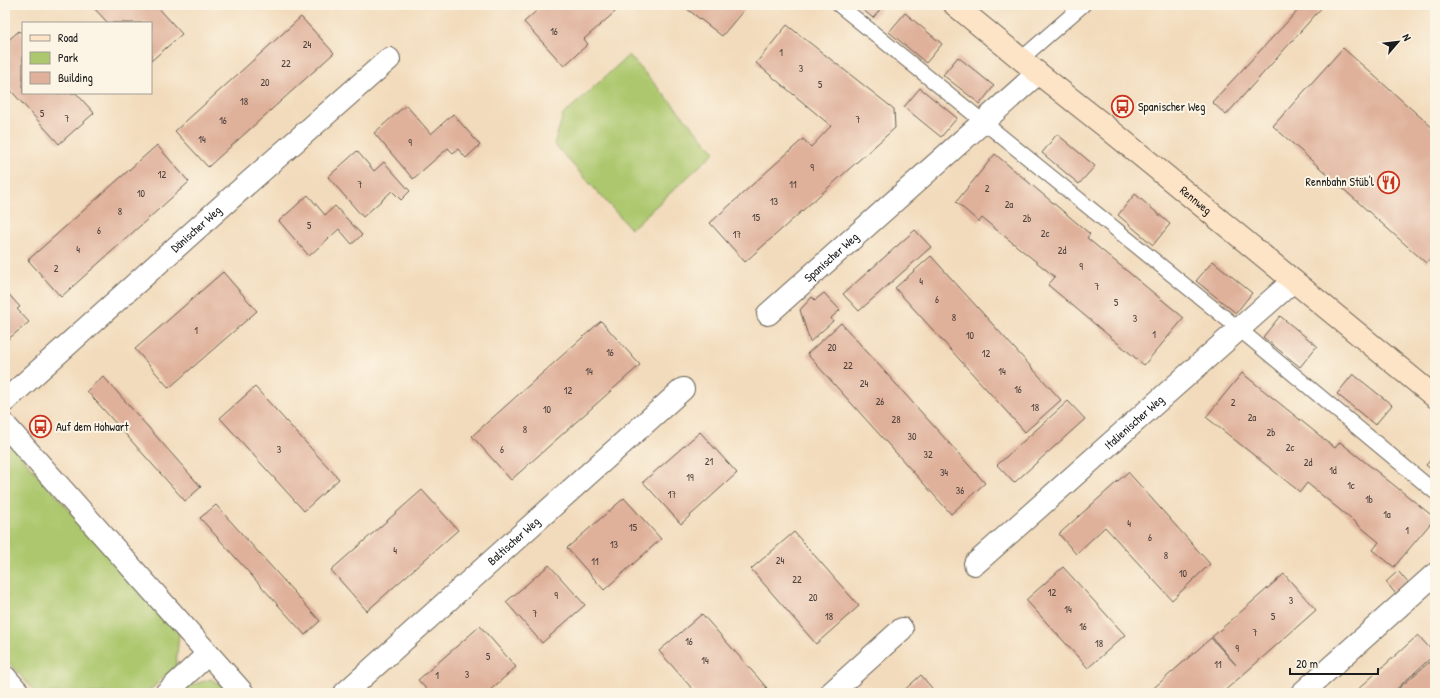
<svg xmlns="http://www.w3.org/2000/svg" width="1440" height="698" viewBox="0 0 1440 698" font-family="'Patrick Hand',sans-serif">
<rect width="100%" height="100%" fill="#fcf5e5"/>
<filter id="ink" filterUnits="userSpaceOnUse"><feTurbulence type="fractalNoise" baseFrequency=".025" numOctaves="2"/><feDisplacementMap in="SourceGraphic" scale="8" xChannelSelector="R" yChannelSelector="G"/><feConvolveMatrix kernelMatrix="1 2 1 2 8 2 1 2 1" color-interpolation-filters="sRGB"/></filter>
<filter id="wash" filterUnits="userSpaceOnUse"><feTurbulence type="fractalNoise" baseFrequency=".012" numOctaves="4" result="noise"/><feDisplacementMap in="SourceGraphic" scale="16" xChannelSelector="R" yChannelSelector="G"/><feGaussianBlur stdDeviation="0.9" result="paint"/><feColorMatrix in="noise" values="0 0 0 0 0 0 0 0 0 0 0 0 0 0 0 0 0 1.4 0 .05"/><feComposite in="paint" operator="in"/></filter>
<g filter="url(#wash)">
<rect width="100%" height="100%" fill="#f2dbbc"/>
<path fill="#acc76d" stroke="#647244" d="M 629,55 L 715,152 L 631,229 L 554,144 L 563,115 Z
M 5,438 L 179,633 L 176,666 L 147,693 L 36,693 L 5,658 Z
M 211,679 L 228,690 L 231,693 L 183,693 L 192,685 Z"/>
<g id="blocks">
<path fill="#dfb09a" d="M 91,5 L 156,5 L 182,34 L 151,61 L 151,23 L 108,23 Z
M 543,5 L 623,5 L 584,39 L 588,44 L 564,66 L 524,22 Z
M 682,5 L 748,5 L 722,36 Z
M 857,5 L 884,5 L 873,18 Z
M 1303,5 L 1324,5 L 1226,115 L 1212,102 Z
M 905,13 L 942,44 L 926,63 L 889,32 Z
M 301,17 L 334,53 L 208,167 L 175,131 Z
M 787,25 L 894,109 L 895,128 L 745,262 L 710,223 L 803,139 L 811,147 L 831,126 L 756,63 Z
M 19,31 L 23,35 L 23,93 L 76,93 L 94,113 L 59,144 L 5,84 L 5,43 Z
M 1343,48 L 1435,130 L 1435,253 L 1426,263 L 1273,126 Z
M 958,57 L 994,86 L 980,104 L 943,75 Z
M 920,88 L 957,118 L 941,137 L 904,107 Z
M 406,105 L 431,134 L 453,114 L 480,145 L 466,158 L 458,149 L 453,153 L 448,148 L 413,179 L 374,133 Z
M 1057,134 L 1095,166 L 1079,184 L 1042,153 Z
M 157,145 L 189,182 L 61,297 L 28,260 Z
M 357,151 L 374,171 L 384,162 L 410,191 L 401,200 L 392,191 L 363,217 L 328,177 Z
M 995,154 L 1090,234 L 1087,238 L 1184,318 L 1144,365 L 1048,285 L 1055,277 L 982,218 L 979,222 L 956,202 Z
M 1135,194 L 1170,224 L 1153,245 L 1118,215 Z
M 308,195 L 325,215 L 335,206 L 362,235 L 352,244 L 339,229 L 309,256 L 279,221 Z
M 915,230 L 931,247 L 859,311 L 843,294 Z
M 931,256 L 1061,400 L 1025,432 L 895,288 Z
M 1213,261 L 1252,293 L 1236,313 L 1196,281 Z
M 223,272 L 257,311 L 169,388 L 135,349 Z
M 5,290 L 20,307 L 17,309 L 29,322 L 6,341 L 5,340 Z
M 824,293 L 840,310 L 831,318 L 833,321 L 810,342 L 800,310 L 812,297 L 815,300 Z
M 1280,316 L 1317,346 L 1300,367 L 1263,337 Z
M 601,321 L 640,365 L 511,480 L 472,436 Z
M 841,323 L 985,483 L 951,514 L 807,354 Z
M 1242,373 L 1335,448 L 1340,442 L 1435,518 L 1394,567 L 1373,550 L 1379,542 L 1307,483 L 1300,492 L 1206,417 Z
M 1353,374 L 1392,405 L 1375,425 L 1337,394 Z
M 103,376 L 201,487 L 185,501 L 87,391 Z
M 255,387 L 339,479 L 304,511 L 220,418 Z
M 1068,401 L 1085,419 L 1014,483 L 997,465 Z
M 700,432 L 737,473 L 681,524 L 643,482 Z
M 1435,455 L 1435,473 L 1426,465 Z
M 1128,472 L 1210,564 L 1172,600 L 1105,527 L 1076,554 L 1059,534 Z
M 422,490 L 458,530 L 367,611 L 331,570 Z
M 624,498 L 661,539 L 604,590 L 567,548 Z
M 216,505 L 320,621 L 305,635 L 200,518 Z
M 794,532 L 859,606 L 816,644 L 751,569 Z
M 549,565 L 585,605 L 542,643 L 506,602 Z
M 1063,567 L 1125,635 L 1088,668 L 1026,600 Z
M 1398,571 L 1408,583 L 1396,594 L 1386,582 Z
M 1284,574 L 1316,610 L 1262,658 L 1222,693 L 1148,693 L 1211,638 L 1236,665 L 1212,637 Z
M 702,614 L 767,688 L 761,693 L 696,693 L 659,651 Z
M 480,626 L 516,667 L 487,693 L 430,693 L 418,680 Z
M 1418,635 L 1435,654 L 1392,693 L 1354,693 Z
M 1435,657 L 1435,693 L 1403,693 L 1399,688 Z
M 921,675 L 936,693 L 901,693 Z"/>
</g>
</g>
<g filter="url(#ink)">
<use href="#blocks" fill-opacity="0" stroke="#675f54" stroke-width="1"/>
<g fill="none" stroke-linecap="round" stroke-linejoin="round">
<defs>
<path id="lane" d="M 839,5 L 1239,329 L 1435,492
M 1021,59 L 1083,5"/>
<g id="street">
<path id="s1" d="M 768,314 L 1038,73"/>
<path id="s2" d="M 5,401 L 222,206 L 389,59"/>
<path d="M 5,425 L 243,693"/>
<path id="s3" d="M 975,564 L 1293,281"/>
<path d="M 5,677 L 19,693"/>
<path d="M 166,693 L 208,654"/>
<path id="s4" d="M 345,693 L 683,389"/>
<path d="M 831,693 L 902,629"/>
<path d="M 1302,693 L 1435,574"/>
</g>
<g id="secondary">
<path id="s5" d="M 955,5 L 1038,73 L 1105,126 L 1435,397"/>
</g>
</defs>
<use href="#lane" stroke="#675f54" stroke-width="16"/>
<use href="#street" stroke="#675f54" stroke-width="24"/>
<use href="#secondary" stroke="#675f54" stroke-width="24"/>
<use href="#lane" stroke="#fff" stroke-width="14"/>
<use href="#street" stroke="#fff" stroke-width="22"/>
<use href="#secondary" stroke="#fee4c6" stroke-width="22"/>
</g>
</g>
<defs>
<symbol id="bus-ring" viewBox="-11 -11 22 22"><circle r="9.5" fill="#fcf5e5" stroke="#c8321e" stroke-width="1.5"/><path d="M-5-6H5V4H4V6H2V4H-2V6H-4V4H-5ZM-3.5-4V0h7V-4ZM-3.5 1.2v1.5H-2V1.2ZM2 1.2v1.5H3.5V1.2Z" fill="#c8321e"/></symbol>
<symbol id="restaurant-ring" viewBox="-11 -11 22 22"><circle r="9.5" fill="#fcf5e5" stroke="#c8321e" stroke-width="1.5"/><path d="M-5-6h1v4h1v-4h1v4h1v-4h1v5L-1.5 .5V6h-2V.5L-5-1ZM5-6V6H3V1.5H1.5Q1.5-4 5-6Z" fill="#c8321e"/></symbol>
</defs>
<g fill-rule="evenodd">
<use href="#bus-ring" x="1110" y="94" width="25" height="25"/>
<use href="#restaurant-ring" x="1376" y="170" width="25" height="25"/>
<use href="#bus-ring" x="28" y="414" width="25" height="25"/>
</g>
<g text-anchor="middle" stroke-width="4" stroke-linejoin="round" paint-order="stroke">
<g font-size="10" fill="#4d413c">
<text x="554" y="35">16</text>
<text x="307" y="48">24</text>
<text x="781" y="56">1</text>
<text x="286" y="67">22</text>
<text x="801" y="72">3</text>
<text x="265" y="86">20</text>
<text x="820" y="88">5</text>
<text x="244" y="105">18</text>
<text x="42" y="117">5</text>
<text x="67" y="122">7</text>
<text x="858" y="123">7</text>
<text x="223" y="124">16</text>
<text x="202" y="143">14</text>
<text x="410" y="146">9</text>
<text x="812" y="171">9</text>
<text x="162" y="178">12</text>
<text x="360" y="188">7</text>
<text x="793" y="188">11</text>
<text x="987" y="192">2</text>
<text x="141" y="197">10</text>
<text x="774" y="205">13</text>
<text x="1009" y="208">2a</text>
<text x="120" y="215">8</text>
<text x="756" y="221">15</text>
<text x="1027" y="222">2b</text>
<text x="309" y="229">5</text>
<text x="99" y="234">6</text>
<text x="1045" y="237">2c</text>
<text x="737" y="238">17</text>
<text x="78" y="253">4</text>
<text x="1062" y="254">2d</text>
<text x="1081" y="270">9</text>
<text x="56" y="272">2</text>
<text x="921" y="285">4</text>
<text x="1097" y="290">7</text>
<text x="937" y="303">6</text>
<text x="1116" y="306">5</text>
<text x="954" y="321">8</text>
<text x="1135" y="322">3</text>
<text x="196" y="334">1</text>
<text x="1154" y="338">1</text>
<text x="970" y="339">10</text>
<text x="832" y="351">20</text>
<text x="610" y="356">16</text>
<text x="986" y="357">12</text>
<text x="848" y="369">22</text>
<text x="589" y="375">14</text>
<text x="1002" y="375">14</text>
<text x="864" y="387">24</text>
<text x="1018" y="393">16</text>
<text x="568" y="394">12</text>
<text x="880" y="405">26</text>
<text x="1233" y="406">2</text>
<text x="1035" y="411">18</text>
<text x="547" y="413">10</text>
<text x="1252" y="421">2a</text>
<text x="896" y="423">28</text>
<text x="525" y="433">8</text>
<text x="1271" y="436">2b</text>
<text x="912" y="440">30</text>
<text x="1290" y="451">2c</text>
<text x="279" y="453">3</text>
<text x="502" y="453">6</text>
<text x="928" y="458">32</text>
<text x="709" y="465">21</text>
<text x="1308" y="466">2d</text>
<text x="1333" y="474">1d</text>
<text x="944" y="476">34</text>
<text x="690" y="481">19</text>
<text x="1351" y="489">1c</text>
<text x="960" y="494">36</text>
<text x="672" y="498">17</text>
<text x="1369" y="503">1b</text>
<text x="1387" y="518">1a</text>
<text x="1129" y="527">4</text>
<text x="633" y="531">15</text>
<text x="1407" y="534">1</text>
<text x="1150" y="541">6</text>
<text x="614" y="548">13</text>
<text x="395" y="554">4</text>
<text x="1166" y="559">8</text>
<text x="780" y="564">24</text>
<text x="595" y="565">11</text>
<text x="1183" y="577">10</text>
<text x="797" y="583">22</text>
<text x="1052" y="596">12</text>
<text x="556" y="599">9</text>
<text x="813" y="601">20</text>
<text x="1291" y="604">3</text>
<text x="1068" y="613">14</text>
<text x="535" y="617">7</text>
<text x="829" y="620">18</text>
<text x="1273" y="620">5</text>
<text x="1083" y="630">16</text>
<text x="1255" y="636">7</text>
<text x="689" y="645">16</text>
<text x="1099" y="647">18</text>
<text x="1237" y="652">9</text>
<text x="488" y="660">5</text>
<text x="705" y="664">14</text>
<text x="1218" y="668">11</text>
<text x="467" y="678">3</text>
<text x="437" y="679">1</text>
</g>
<g font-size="12" fill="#1c1c1c" stroke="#fcf5e5" text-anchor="start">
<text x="1138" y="111">Spanischer Weg</text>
<text x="1374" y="186" text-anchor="end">Rennbahn Stüb'l</text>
<text x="56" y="431">Auf dem Hohwart</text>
</g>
<g font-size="12" fill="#1c1c1c" stroke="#fcf5e5">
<text dy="4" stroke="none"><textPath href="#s5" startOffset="310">Rennweg</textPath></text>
<text dy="4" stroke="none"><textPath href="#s2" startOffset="257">Dänischer Weg</textPath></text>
<text dy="4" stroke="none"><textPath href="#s1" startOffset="85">Spanischer Weg</textPath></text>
<text dy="4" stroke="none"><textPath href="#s3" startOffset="213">Italienischer Weg</textPath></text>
<text dy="4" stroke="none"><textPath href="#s4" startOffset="227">Baltischer Weg</textPath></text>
</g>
</g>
<rect width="1440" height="698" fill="none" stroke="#fcf5e5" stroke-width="20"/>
<rect x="22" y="22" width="130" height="72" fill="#fcf5e5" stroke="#a29e95"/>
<rect x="30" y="35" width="20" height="6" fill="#fee4c6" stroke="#a29e95"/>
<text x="58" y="42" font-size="12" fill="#1c1c1c">Road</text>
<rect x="30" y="52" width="20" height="12" fill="#acc76d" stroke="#a29e95"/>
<text x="58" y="62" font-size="12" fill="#1c1c1c">Park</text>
<rect x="30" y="72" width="20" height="12" fill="#dfb09a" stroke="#a29e95"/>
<text x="58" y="82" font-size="12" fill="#1c1c1c">Building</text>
<g transform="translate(1398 42) rotate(62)" stroke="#fcf5e5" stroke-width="3" paint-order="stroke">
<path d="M0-3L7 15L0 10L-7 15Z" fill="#1c1c1c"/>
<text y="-6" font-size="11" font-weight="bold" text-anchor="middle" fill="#1c1c1c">N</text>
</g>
<path d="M1290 668v6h88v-6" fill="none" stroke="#1c1c1c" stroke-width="2"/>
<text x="1296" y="668" font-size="12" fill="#1c1c1c" stroke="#fcf5e5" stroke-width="3" paint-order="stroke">20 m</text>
</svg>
